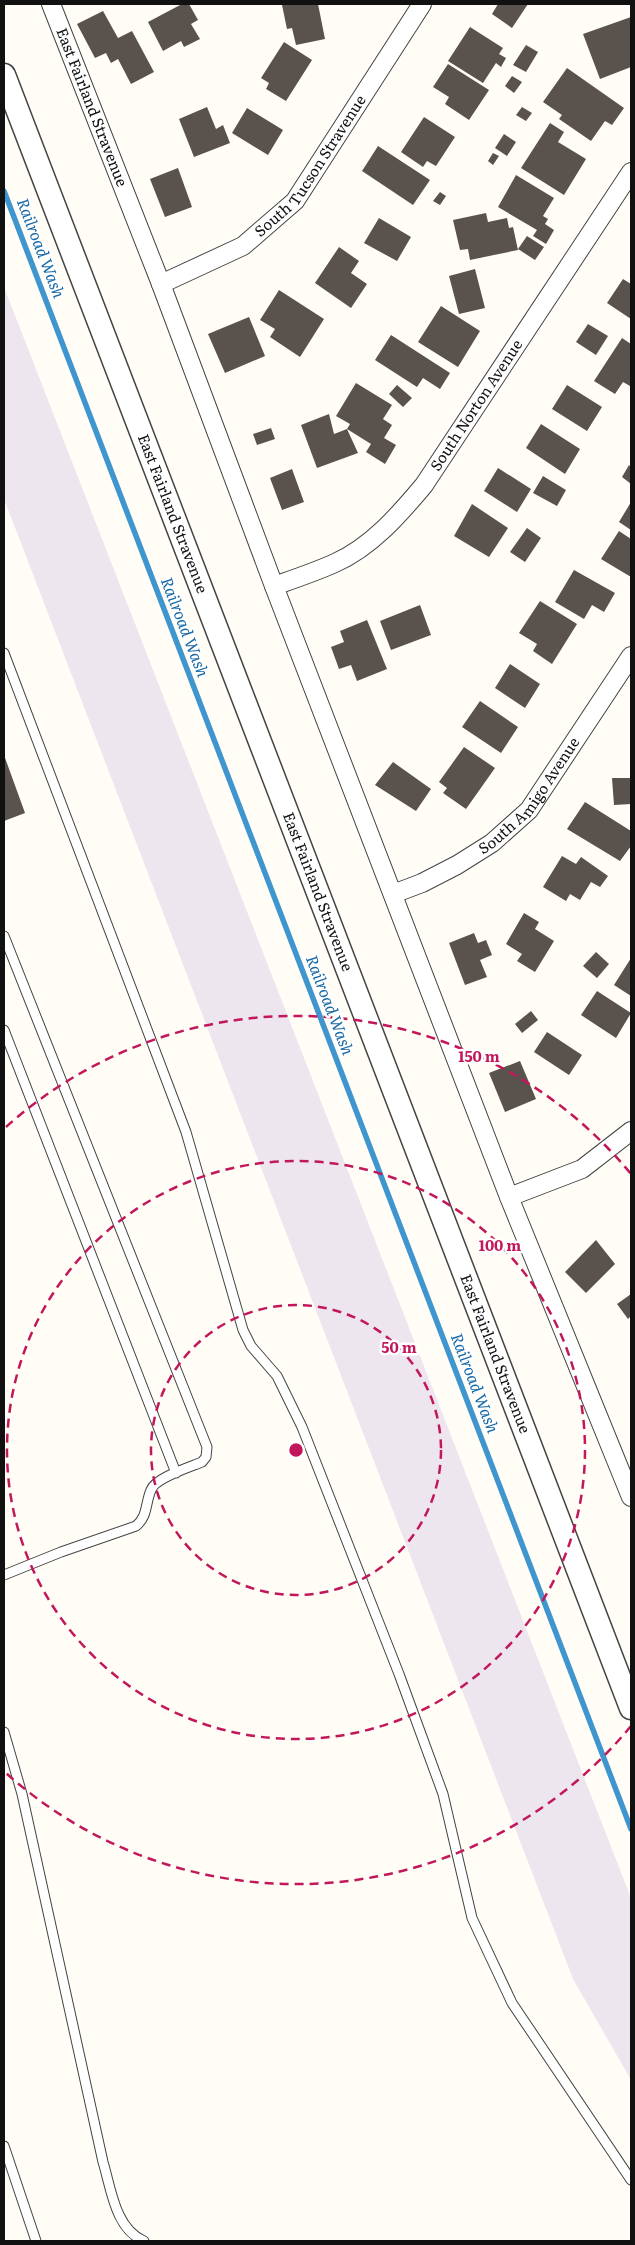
<svg xmlns="http://www.w3.org/2000/svg" width="635" height="2245" viewBox="0 0 635 2245" font-family="Literata,serif">
<rect width="100%" height="100%" fill="#fffdf5"/>
<path fill="#eee6ef" d="M 4,287 L 631,1898 L 631,2080 L 573,1979 L 4,499 Z"/>
<g fill="none" stroke-linecap="round" stroke-linejoin="round">
<path stroke="#3f96cf" stroke-width="5.5" d="M 4,191 L 631,1829"/>
</g>
<path fill="#5a524d" d="M 182,4 L 189,4 L 198,20 L 191,24 L 200,39 L 184,47 L 181,41 L 163,51 L 148,22 Z
M 286,4 L 318,4 L 325,39 L 296,45 L 292,28 L 287,29 L 282,5 Z
M 498,4 L 528,4 L 512,28 L 492,14 Z
M 103,11 L 118,38 L 132,31 L 154,72 L 131,84 L 118,59 L 111,63 L 106,53 L 95,58 L 77,24 Z
M 631,17 L 631,67 L 600,79 L 583,34 Z
M 470,27 L 503,48 L 499,54 L 506,58 L 501,67 L 496,63 L 483,83 L 448,61 Z
M 284,42 L 312,60 L 286,101 L 266,89 L 269,83 L 261,78 Z
M 526,45 L 538,52 L 526,72 L 513,65 Z
M 448,64 L 489,90 L 469,120 L 445,104 L 449,97 L 433,87 Z
M 567,68 L 624,108 L 612,125 L 605,121 L 591,141 L 559,119 L 562,115 L 543,102 Z
M 512,76 L 522,82 L 514,93 L 505,86 Z
M 207,107 L 216,129 L 223,125 L 230,143 L 194,157 L 179,119 Z
M 522,107 L 532,113 L 526,121 L 516,115 Z
M 247,108 L 283,130 L 268,155 L 232,133 Z
M 424,117 L 455,137 L 436,166 L 427,161 L 423,167 L 401,152 Z
M 550,123 L 564,132 L 558,142 L 586,159 L 564,195 L 521,168 Z
M 504,134 L 516,142 L 507,156 L 495,148 Z
M 378,146 L 430,180 L 413,205 L 362,171 Z
M 493,153 L 499,156 L 493,165 L 488,161 Z
M 178,168 L 192,207 L 165,217 L 150,179 Z
M 516,175 L 554,198 L 543,216 L 548,219 L 545,224 L 554,230 L 546,244 L 533,236 L 537,230 L 498,207 Z
M 440,192 L 446,196 L 440,205 L 433,201 Z
M 486,213 L 488,222 L 507,218 L 509,228 L 513,227 L 518,250 L 470,260 L 468,249 L 460,250 L 453,220 Z
M 379,218 L 411,237 L 397,261 L 364,243 Z
M 527,236 L 544,247 L 535,260 L 518,249 Z
M 339,247 L 359,261 L 351,273 L 367,284 L 351,308 L 315,283 Z
M 475,269 L 485,308 L 459,314 L 449,276 Z
M 623,279 L 631,284 L 631,319 L 607,303 Z
M 279,290 L 324,319 L 300,357 L 270,337 L 275,329 L 260,320 Z
M 441,306 L 480,331 L 458,367 L 418,342 Z
M 249,317 L 265,356 L 225,373 L 208,334 Z
M 588,324 L 608,336 L 596,355 L 576,342 Z
M 391,335 L 450,373 L 440,389 L 423,378 L 417,387 L 375,360 Z
M 622,338 L 631,344 L 631,384 L 630,386 L 623,382 L 615,394 L 594,381 Z
M 356,383 L 392,405 L 383,419 L 392,425 L 384,438 L 396,445 L 385,464 L 366,452 L 371,444 L 347,429 L 358,453 L 317,468 L 301,425 L 329,414 L 334,434 L 347,429 L 350,424 L 336,416 Z
M 397,385 L 412,398 L 403,407 L 389,394 Z
M 567,385 L 602,407 L 587,431 L 552,409 Z
M 541,424 L 580,449 L 565,474 L 526,448 Z
M 271,428 L 275,439 L 257,445 L 253,434 Z
M 629,465 L 631,467 L 631,484 L 622,477 Z
M 498,468 L 531,489 L 517,512 L 484,491 Z
M 292,469 L 304,502 L 282,510 L 270,478 Z
M 543,476 L 566,490 L 557,506 L 533,493 Z
M 631,502 L 631,530 L 619,522 Z
M 472,504 L 508,528 L 489,557 L 454,536 Z
M 527,528 L 541,538 L 525,562 L 510,552 Z
M 619,531 L 631,539 L 631,577 L 601,559 Z
M 574,570 L 615,593 L 604,612 L 592,605 L 584,619 L 555,602 Z
M 540,601 L 577,624 L 552,664 L 533,651 L 537,644 L 519,633 Z
M 420,605 L 431,635 L 391,650 L 380,621 Z
M 367,620 L 387,669 L 357,681 L 351,665 L 339,669 L 331,647 L 344,642 L 340,631 Z
M 510,664 L 540,684 L 525,708 L 495,688 Z
M 480,701 L 518,727 L 501,753 L 462,727 Z
M 464,747 L 495,768 L 466,809 L 443,793 L 447,788 L 439,782 Z
M 4,755 L 25,813 L 4,821 Z
M 393,762 L 431,789 L 416,811 L 375,785 Z
M 612,778 L 631,778 L 631,804 L 614,805 Z
M 585,802 L 631,831 L 631,846 L 620,861 L 567,829 Z
M 562,856 L 576,864 L 581,857 L 608,876 L 600,887 L 591,882 L 580,900 L 570,894 L 566,901 L 543,887 Z
M 524,913 L 539,922 L 535,929 L 554,941 L 535,972 L 517,961 L 522,954 L 506,944 Z
M 474,933 L 478,943 L 486,940 L 492,955 L 480,960 L 487,977 L 465,985 L 449,943 Z
M 596,952 L 609,964 L 597,978 L 583,966 Z
M 631,958 L 631,996 L 614,985 Z
M 597,991 L 631,1013 L 616,1038 L 581,1015 Z
M 531,1011 L 538,1020 L 522,1033 L 515,1024 Z
M 547,1032 L 582,1055 L 569,1075 L 534,1052 Z
M 520,1061 L 536,1099 L 505,1112 L 489,1073 Z
M 596,1240 L 615,1264 L 586,1293 L 565,1272 Z
M 631,1294 L 631,1316 L 628,1319 L 617,1304 Z"/>
<g fill="none" stroke-linecap="round" stroke-linejoin="round">
<defs>
<path id="service" d="M 4,653 L 186,1132 L 243,1330 L 251,1346 L 277,1376 L 302,1427 L 399,1674 L 443,1794 L 472,1918 L 512,2003 L 631,2180
M 4,936 L 207,1447 L 206,1457 L 202,1462 C 190,1467 155,1478 151,1490 C 145,1504 148,1516 136,1526 L 61,1552 L 4,1575
M 4,1030 L 176,1473
M 4,1732 L 22,1794 L 103,2162 C 111,2188 115,2229 144,2241
M 4,2146 L 36,2241"/>
<g id="minor">
<path id="s1" d="M 51,4 L 161,284 L 274,586 L 509,1197 L 631,1497"/>
<path id="s2" d="M 161,284 L 243,246 L 295,201 L 422,4"/>
<path id="s3" d="M 274,586 C 294,579 315,572 335,563 C 371,547 399,515 424,485 L 631,172"/>
<path id="s4" d="M 393,894 L 422,883 L 457,865 L 492,843 L 529,810 L 631,656"/>
<path d="M 509,1197 L 582,1169 L 631,1131"/>
</g>
<g id="tertiary">
<path id="s5" d="M 4,75 L 631,1708"/>
</g>
</defs>
<use href="#service" stroke="#444" stroke-width="11"/>
<use href="#minor" stroke="#444" stroke-width="20"/>
<use href="#tertiary" stroke="#444" stroke-width="25"/>
<use href="#service" stroke="#fff" stroke-width="9"/>
<use href="#minor" stroke="#fff" stroke-width="18"/>
<use href="#tertiary" stroke="#fff" stroke-width="22"/>
</g>
<g fill="none" stroke="#c2185b" stroke-width="2.5" stroke-dasharray="9 6">
<circle cx="296" cy="1450" r="145"/>
<circle cx="296" cy="1450" r="289"/>
<path d="M631 1726A434 434 0 0 1 6 1773M6 1127A434 434 0 0 1 631 1174"/>
</g>
<g text-anchor="middle" stroke-width="5" stroke-linejoin="round" paint-order="stroke">
<g font-size="15" fill="#111" stroke="#fff">
<text dy="5" stroke="none"><textPath href="#s1" startOffset="111">East Fairland Stravenue</textPath></text>
<text dy="5" stroke="none"><textPath href="#s2" startOffset="196">South Tucson Stravenue</textPath></text>
<text dy="5" stroke="none"><textPath href="#s3" startOffset="280">South Norton Avenue</textPath></text>
<text dy="5" stroke="none"><textPath href="#s5" startOffset="470">East Fairland Stravenue</textPath></text>
<text dy="5" stroke="none"><textPath href="#s4" startOffset="172">South Amigo Avenue</textPath></text>
<text dy="5" stroke="none"><textPath href="#s5" startOffset="875">East Fairland Stravenue</textPath></text>
<text dy="5" stroke="none"><textPath href="#s5" startOffset="1370">East Fairland Stravenue</textPath></text>
</g>
<g font-size="16" font-style="italic" fill="#1768a6" stroke="#fff">
<text transform="translate(41 248) rotate(69)" y="6">Railroad Wash</text>
<text transform="translate(185 627) rotate(69)" y="6">Railroad Wash</text>
<text transform="translate(330 1005) rotate(69)" y="6">Railroad Wash</text>
<text transform="translate(475 1383) rotate(69)" y="6">Railroad Wash</text>
</g>
</g>
<circle cx="296" cy="1450" r="8" fill="#c2185b" stroke="#fff" stroke-width="2.5"/>
<g font-size="15" text-anchor="middle" font-weight="bold" fill="#c2185b" stroke="#fff" stroke-width="5" stroke-linejoin="round" paint-order="stroke">
<text x="479" y="1062">150 m</text>
<text x="500" y="1251">100 m</text>
<text x="399" y="1353">50 m</text>
</g>
<rect width="635" height="2245" fill="none" stroke="#111111" stroke-width="10"/>
</svg>
